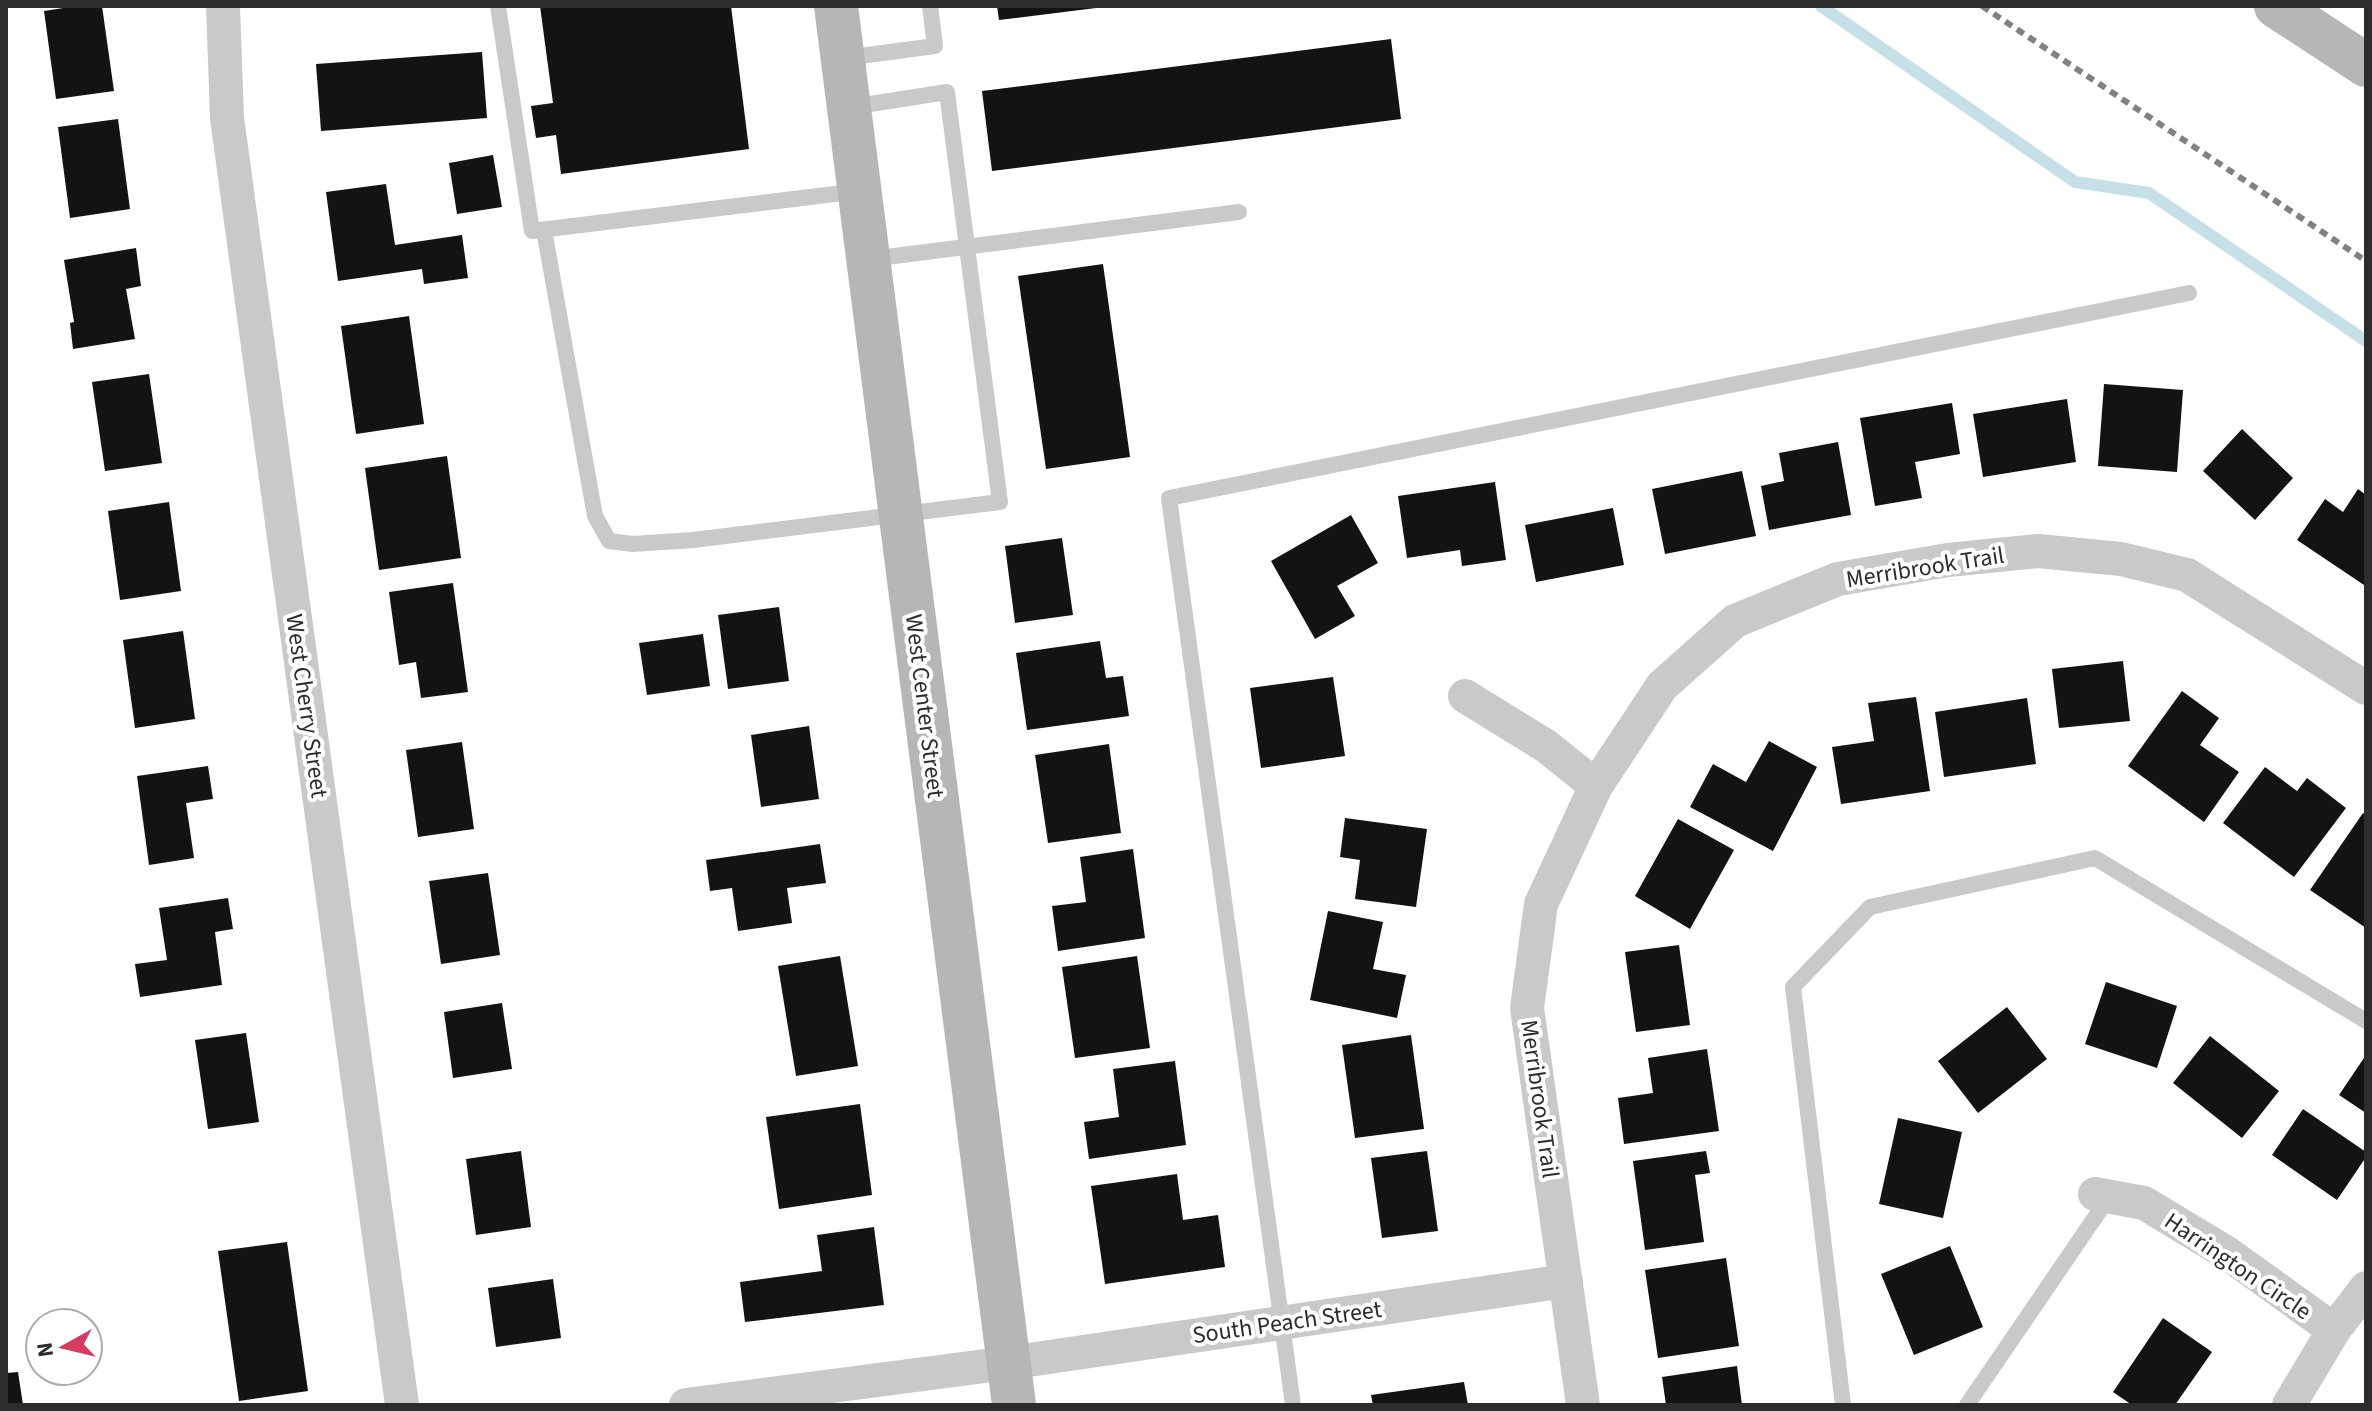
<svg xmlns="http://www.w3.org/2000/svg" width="2372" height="1411" viewBox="0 0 2372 1411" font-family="'Source Sans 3',sans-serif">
<rect width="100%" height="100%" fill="#fff"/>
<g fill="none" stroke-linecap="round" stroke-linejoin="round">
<path stroke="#c7e0e7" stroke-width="12" d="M 1821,6 L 2075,182 L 2149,193 L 2366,341"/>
</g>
<path fill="#131313" d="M 76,6 L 102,6 L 114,91 L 56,99 L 44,11 Z
M 540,6 L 731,6 L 749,149 L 561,174 L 556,135 L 536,138 L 531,106 L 553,103 Z
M 997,6 L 1096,6 L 1096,8 L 999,20 Z
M 1391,39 L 1401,119 L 992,171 L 982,91 Z
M 482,52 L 487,118 L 321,131 L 316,64 Z
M 118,119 L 130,209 L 70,218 L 58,127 Z
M 493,155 L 502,207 L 457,214 L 449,163 Z
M 386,184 L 395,245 L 462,235 L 468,278 L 424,284 L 422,269 L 338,281 L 326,192 Z
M 136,248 L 141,286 L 126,289 L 135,339 L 73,349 L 70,323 L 74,322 L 64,260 Z
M 1103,264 L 1130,457 L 1046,469 L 1018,276 Z
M 409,316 L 424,424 L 356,434 L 341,326 Z
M 149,374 L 162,463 L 105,471 L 92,382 Z
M 2104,384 L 2183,390 L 2177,472 L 2098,466 Z
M 2067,399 L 2076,462 L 1983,477 L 1973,414 Z
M 1952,403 L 1960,454 L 1915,462 L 1922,498 L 1875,506 L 1860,418 Z
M 2242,429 L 2293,478 L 2255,520 L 2203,471 Z
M 1838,442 L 1851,515 L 1769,530 L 1761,486 L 1784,481 L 1779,453 Z
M 447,456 L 461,558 L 379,570 L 365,468 Z
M 1742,471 L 1756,536 L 1665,554 L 1652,489 Z
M 1495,482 L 1506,560 L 1462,566 L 1460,550 L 1407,558 L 1398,496 Z
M 2358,489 L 2366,495 L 2364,585 L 2297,540 L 2325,499 L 2343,512 Z
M 169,502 L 181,591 L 120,600 L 108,511 Z
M 1613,508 L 1624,565 L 1536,582 L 1525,525 Z
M 1351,515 L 1378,563 L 1337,586 L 1355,616 L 1315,639 L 1271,561 Z
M 1062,538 L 1073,615 L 1015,623 L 1005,546 Z
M 453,583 L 468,692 L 421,698 L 416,662 L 399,665 L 389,592 Z
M 779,607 L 789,681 L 728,689 L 718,615 Z
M 183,631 L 195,719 L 135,728 L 123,640 Z
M 703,634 L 710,686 L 647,695 L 639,643 Z
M 1100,641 L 1106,678 L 1123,676 L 1129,716 L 1027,730 L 1016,653 Z
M 2123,661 L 2130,721 L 2059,728 L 2052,669 Z
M 1333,677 L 1345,756 L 1261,768 L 1250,688 Z
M 2182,691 L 2219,718 L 2200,745 L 2239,772 L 2204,822 L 2128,766 Z
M 1916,697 L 1930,791 L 1841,804 L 1832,747 L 1874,741 L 1868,703 Z
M 2027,698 L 2036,764 L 1944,777 L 1935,712 Z
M 809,726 L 819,799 L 761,807 L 751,735 Z
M 1769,741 L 1817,767 L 1773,851 L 1690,807 L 1713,764 L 1746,782 Z
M 462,742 L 474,829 L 418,837 L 406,750 Z
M 1109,744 L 1121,833 L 1048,843 L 1035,755 Z
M 208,766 L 213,799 L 186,803 L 194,858 L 149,865 L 137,776 Z
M 2265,767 L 2297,791 L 2307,778 L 2346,808 L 2294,877 L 2223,823 Z
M 2363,813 L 2366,815 L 2366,928 L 2310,890 Z
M 1345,818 L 1427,829 L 1416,907 L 1355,899 L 1360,860 L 1340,857 Z
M 1678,819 L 1734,850 L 1690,929 L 1635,896 Z
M 820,844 L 826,883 L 787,888 L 792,923 L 738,931 L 732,888 L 710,891 L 706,860 Z
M 1133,849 L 1145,938 L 1058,951 L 1052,906 L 1086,902 L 1080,857 Z
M 488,873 L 500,955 L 441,964 L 429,881 Z
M 228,898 L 233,929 L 215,932 L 222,985 L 140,997 L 135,964 L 167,960 L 159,908 Z
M 1328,911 L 1383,922 L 1373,969 L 1406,975 L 1397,1018 L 1310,1000 Z
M 1679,945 L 1690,1025 L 1636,1032 L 1625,952 Z
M 840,956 L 858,1066 L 796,1076 L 778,966 Z
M 1137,956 L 1150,1048 L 1075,1058 L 1062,967 Z
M 2106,982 L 2177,1006 L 2157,1068 L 2085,1044 Z
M 502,1003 L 512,1069 L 453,1078 L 444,1012 Z
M 2007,1007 L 2047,1059 L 1978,1113 L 1938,1061 Z
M 246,1033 L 259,1122 L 208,1129 L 195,1040 Z
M 1411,1035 L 1424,1129 L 1355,1138 L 1342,1045 Z
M 2210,1036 L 2279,1091 L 2242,1138 L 2173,1083 Z
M 1707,1049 L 1719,1131 L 1624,1144 L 1618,1098 L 1653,1093 L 1648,1058 Z
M 2366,1055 L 2366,1113 L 2339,1095 Z
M 1175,1061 L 1186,1145 L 1089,1159 L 1084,1122 L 1119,1117 L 1113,1069 Z
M 860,1104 L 872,1195 L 779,1209 L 766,1117 Z
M 2303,1109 L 2366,1152 L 2366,1157 L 2337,1200 L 2272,1155 Z
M 1898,1118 L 1962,1132 L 1943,1218 L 1879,1204 Z
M 521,1151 L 531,1227 L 476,1235 L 466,1159 Z
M 1427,1151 L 1438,1231 L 1382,1238 L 1371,1158 Z
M 1706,1151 L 1710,1173 L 1695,1175 L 1704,1242 L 1645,1250 L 1633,1161 Z
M 1177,1174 L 1183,1220 L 1218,1215 L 1225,1267 L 1105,1284 L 1091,1186 Z
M 874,1227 L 884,1305 L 745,1322 L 740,1282 L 822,1271 L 817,1235 Z
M 287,1242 L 308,1391 L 239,1401 L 218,1251 Z
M 1950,1246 L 1983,1327 L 1914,1355 L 1881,1274 Z
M 1726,1258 L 1739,1346 L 1658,1358 L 1645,1270 Z
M 553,1279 L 561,1338 L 496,1347 L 488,1288 Z
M 2163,1318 L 2212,1352 L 2175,1405 L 2132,1405 L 2113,1392 Z
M 1737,1366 L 1742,1405 L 1666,1405 L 1662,1377 Z
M 18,1372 L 23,1405 L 6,1405 L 6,1373 Z
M 1464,1382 L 1468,1405 L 1373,1405 L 1371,1395 Z"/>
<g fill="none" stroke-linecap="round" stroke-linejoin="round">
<path stroke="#c9c9c9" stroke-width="16" d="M 498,6 L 532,231 L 859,191
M 845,58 L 935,46 L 930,6
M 544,230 L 595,516 L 609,541 L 633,544 L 693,540 L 1000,502 L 947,92 L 851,107
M 871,259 L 1239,212
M 1293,1405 L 1169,498 L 2189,293
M 1843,1405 L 1793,987 L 1870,907 L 2095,858 L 2366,1021
M 1967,1405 L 2109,1197"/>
<path stroke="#c9c9c9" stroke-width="34" d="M 223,6 L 227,118 L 402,1405
M 1465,696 L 1546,746 L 1596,786
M 2095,1194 L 2144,1203 L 2227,1253 L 2334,1330
M 686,1405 L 1008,1363 L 1566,1281
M 1583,1405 L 1527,1008 L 1541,904 L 1596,786 L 1662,686 L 1735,621 L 1838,579 L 1948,560 L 2038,551 L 2121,559 L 2187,575 L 2366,688
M 2289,1405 L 2334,1330 L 2366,1288"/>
<path stroke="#b6b6b6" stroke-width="44" d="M 836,6 L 1014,1405
M 2276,6 L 2366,65"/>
<path stroke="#818181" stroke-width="6" stroke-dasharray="8 6" stroke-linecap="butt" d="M 1982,6 L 2366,261"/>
</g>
<g text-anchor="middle" stroke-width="8" stroke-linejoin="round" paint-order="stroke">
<g font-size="24" fill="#2c2c2c" stroke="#fff">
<text transform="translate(1925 567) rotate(-9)" y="8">Merribrook Trail</text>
<text transform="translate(307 706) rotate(82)" y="8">West Cherry Street</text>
<text transform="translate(925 706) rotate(83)" y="8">West Center Street</text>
<text transform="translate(1540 1099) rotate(82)" y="8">Merribrook Trail</text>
<text transform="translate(2238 1266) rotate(34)" y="8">Harrington Circle</text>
<text transform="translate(1287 1322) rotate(-8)" y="8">South Peach Street</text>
</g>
</g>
<rect width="2372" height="1411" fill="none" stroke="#2c2c2c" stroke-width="16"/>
<g transform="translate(64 1347) rotate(262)"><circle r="38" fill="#ffffff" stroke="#ababab" stroke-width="2"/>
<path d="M0-6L14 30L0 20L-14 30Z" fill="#d43c60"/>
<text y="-12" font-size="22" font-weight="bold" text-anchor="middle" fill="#2c2c2c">N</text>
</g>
</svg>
